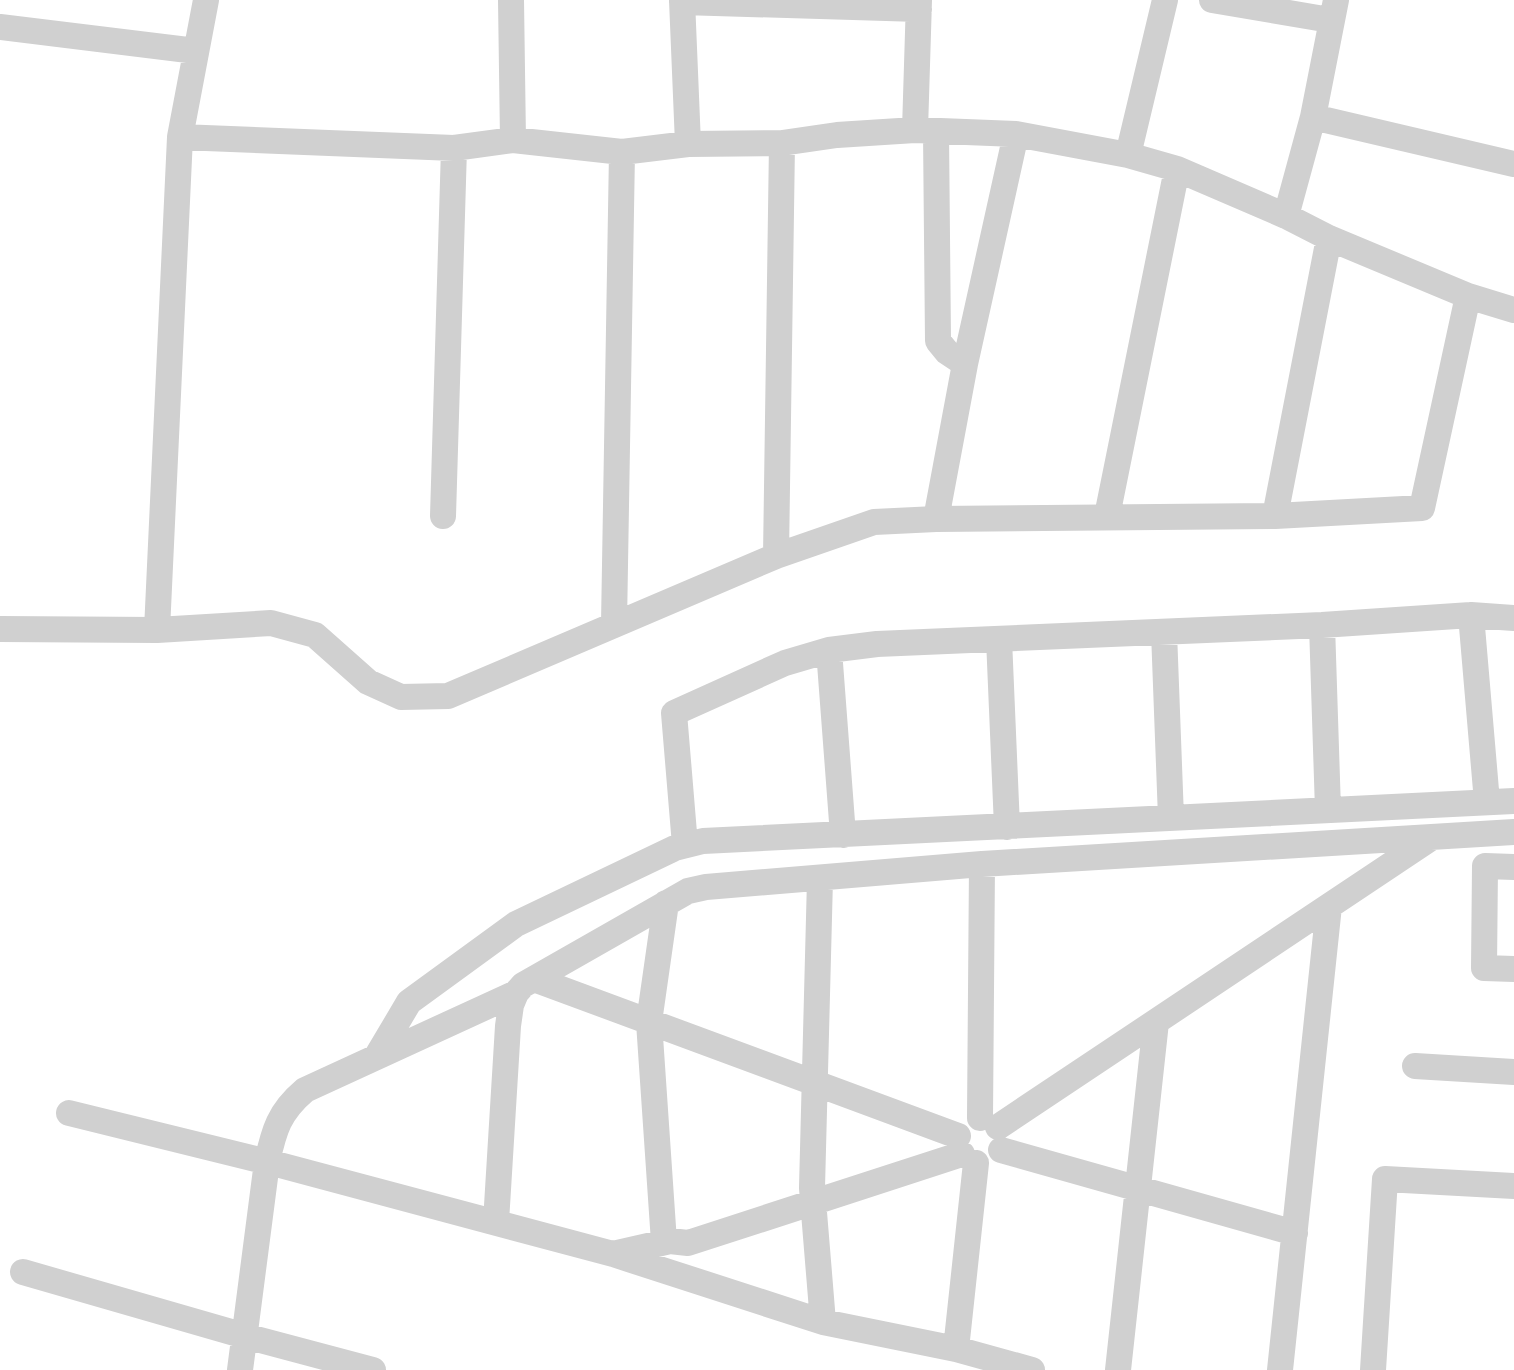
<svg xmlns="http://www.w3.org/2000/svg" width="1514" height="1370" viewBox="0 0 1514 1370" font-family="'Titillium Web',sans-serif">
<rect width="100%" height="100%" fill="#fff"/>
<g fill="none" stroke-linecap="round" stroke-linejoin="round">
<path stroke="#d0d0d0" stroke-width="26" d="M 511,0 L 513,140
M 682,0 L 688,144
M 1212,0 L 1330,20
M 682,2 L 919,9
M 0,27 L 196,51
M 1313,117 L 1514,164
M 915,130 L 919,0
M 936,132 L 938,341 L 947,352 L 965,364
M 180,137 L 454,148 L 513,140 L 622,152 L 688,144 L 782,143 L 837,135 L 915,130 L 1016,134 L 1128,155 L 1177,169 L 1286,216 L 1329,238 L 1468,296 L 1514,310
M 1128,155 L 1165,0
M 1286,216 L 1313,117 L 1336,0
M 443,516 L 454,148
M 1107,516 L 1177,169
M 1275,516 L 1329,238
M 936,519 L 965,364 L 1016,134
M 776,556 L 782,143
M 1471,615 L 1487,802
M 614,624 L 622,152
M 1322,625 L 1328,810
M 0,629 L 157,630 L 271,623 L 315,635 L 368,682 L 401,697 L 448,696 L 776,556 L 874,522 L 936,519 L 1275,516 L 1422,508 L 1468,296
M 157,630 L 180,137 L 206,0
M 1164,632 L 1171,818
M 999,639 L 1007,827
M 829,650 L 843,835
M 685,845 L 674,713 L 785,663 L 829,650 L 877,644 L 1322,625 L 1471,615 L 1514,618
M 1514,867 L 1485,866 L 1484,968 L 1514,969
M 820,879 L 812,1188 L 823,1322
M 534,979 L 958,1136
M 377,1056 L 409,1002 L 516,924 L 675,848 L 703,841 L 1514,801
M 1415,1066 L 1514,1072
M 69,1113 L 276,1164 L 613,1254 L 823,1322 L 956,1349 L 1032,1370
M 980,1118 L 982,864
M 998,1127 L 1431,838
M 1001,1150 L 1295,1233
M 496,1222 L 508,1026 L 511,1005 L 516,993
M 664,1242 L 649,1022 L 666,903
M 613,1254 L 670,1241 L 688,1243 L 962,1154
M 23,1272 L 245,1336 L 373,1370
M 956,1349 L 976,1163
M 240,1370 L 267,1162 C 274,1130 279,1112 305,1090 L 516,993 L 523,985 L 688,891 L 706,887 L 982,864 L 1514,832
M 1118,1370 L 1156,1022
M 1280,1370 L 1329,906
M 1373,1370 L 1385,1179 L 1514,1186"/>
</g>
</svg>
